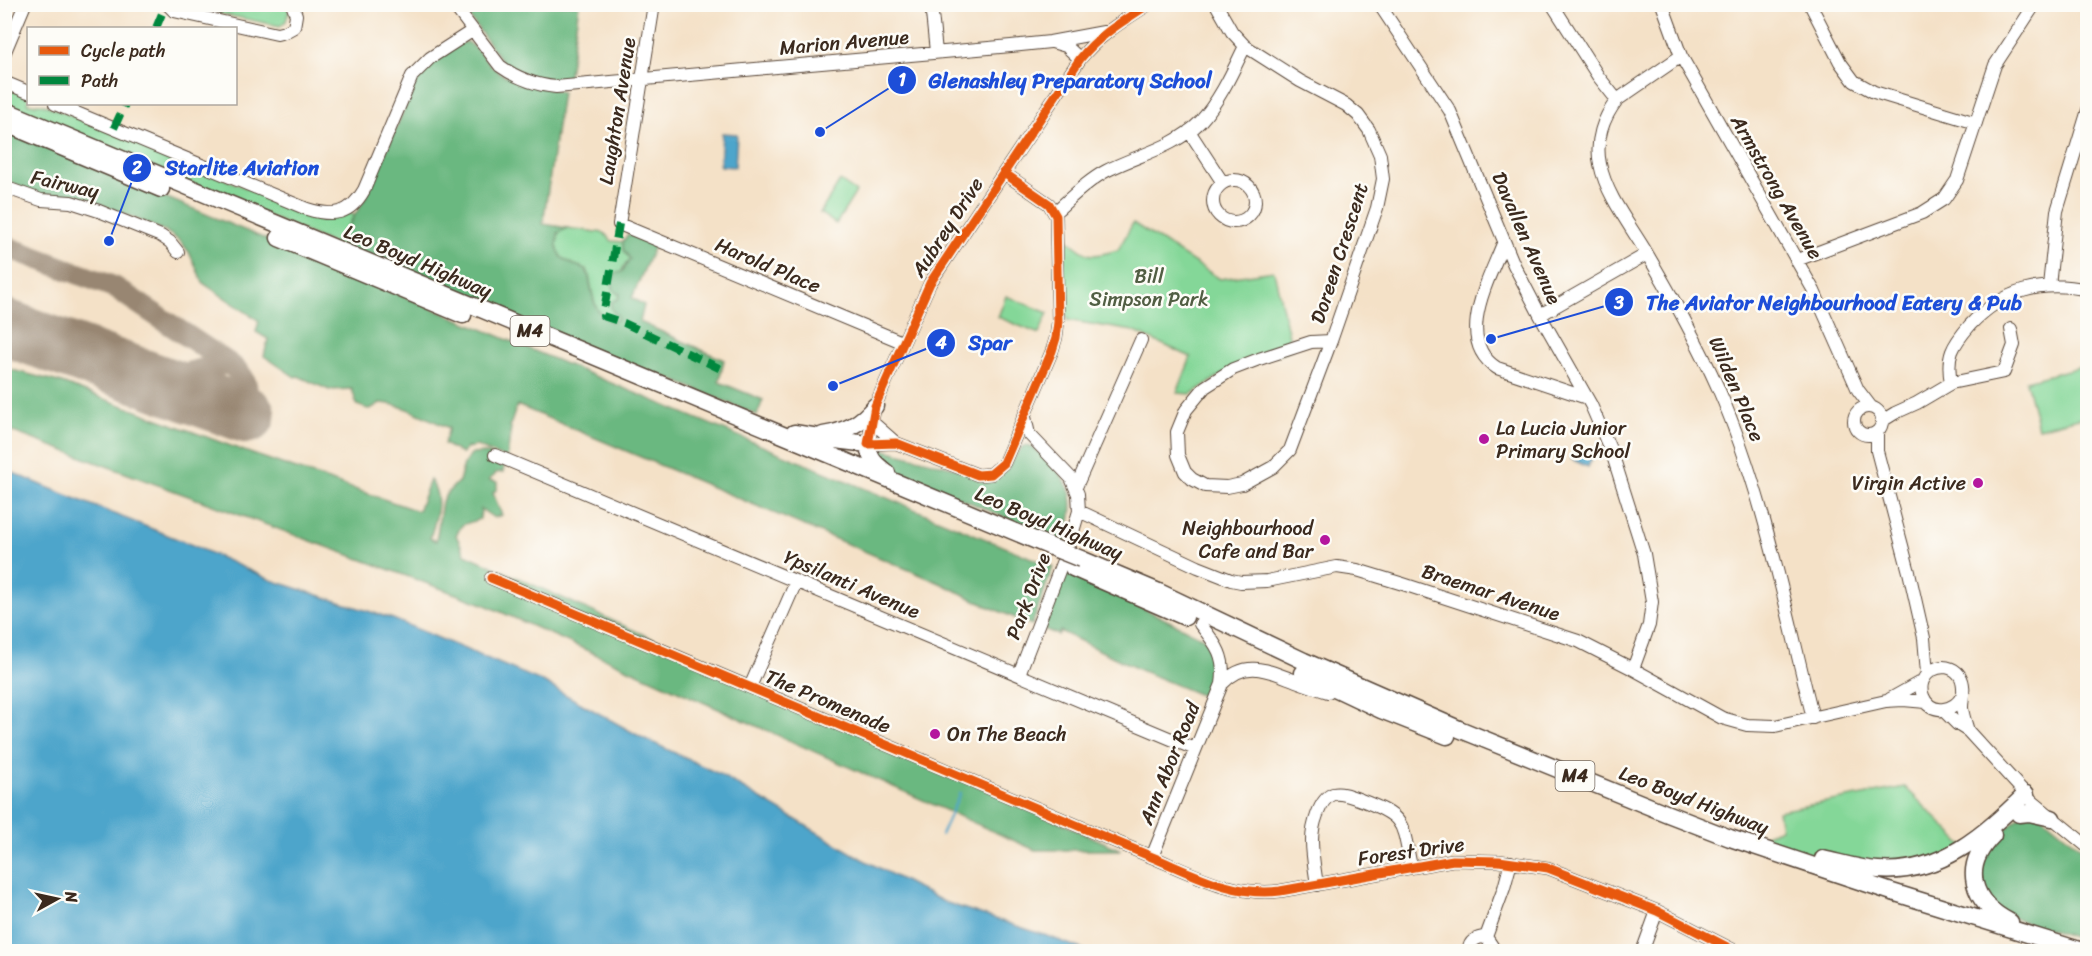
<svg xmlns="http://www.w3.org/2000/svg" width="2092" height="956" viewBox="0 0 2092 956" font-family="Sriracha,sans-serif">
<rect width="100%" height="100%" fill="#fdfcf7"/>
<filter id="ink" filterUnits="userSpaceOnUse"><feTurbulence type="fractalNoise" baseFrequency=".0167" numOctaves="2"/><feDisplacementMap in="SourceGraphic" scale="12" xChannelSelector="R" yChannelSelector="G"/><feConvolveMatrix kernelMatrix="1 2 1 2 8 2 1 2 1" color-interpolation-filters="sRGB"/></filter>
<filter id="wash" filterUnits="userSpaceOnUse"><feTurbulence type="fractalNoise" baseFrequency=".008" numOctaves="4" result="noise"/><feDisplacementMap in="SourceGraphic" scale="24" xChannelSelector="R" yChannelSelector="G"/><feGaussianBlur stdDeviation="1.35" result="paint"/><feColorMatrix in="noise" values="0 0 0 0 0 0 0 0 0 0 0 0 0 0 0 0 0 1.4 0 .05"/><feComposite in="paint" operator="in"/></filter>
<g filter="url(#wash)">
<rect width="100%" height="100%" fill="#f4e1c7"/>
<path fill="#84d798" stroke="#60805b" stroke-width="1.5" d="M 177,5 L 285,5 L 289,11 L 286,21 L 280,26 Z
M 4,87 L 28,97 L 28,104 L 43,104 L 290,206 L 351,213 L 354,216 L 345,231 L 341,247 L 5,104 Z
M 840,181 L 856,192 L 836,224 L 820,213 Z
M 1133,223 L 1220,279 L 1274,271 L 1292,349 L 1218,377 L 1191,394 L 1177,393 L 1191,357 L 1133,331 L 1067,320 L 1062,269 L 1068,240 C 1090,259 1090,257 1118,250 Z
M 567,228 L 604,233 L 612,241 L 623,242 L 623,249 L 630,259 C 629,262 626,264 624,266 C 620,271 617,312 618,319 L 612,322 C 589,313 594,287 587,269 L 572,264 L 561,258 L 557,247 L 558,233 Z
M 1006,296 L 1048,313 L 1039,334 L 998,317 Z
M 2087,365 L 2087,416 L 2038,428 L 2026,381 Z
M 1905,787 L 1965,847 L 1945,859 L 1847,868 L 1753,840 L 1781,829 L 1778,811 Z"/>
<path fill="#6bb880" stroke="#53714f" stroke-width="1.5" d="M 461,5 L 579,5 L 568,81 L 538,81 L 503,63 Z
M 467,42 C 482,50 487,66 502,74 C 517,82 545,87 562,92 L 543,224 L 567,228 L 558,233 L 557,247 L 561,257 L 572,264 L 586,269 C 594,287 589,313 612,322 L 618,319 L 617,315 C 612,312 610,308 611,302 L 618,299 L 620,294 L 615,292 C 611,285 612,280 616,273 L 622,272 L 630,259 L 623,249 L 623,241 L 628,234 L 655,244 L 632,298 L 644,305 L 640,322 L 724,360 L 719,382 L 763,400 L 757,415 L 671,379 L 613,361 L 341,247 L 345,231 L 366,197 L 420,73 L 460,43 Z
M 4,130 L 1053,567 L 1032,625 L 987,606 L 940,583 L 517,405 L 510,426 L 511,427 L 507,459 L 477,446 L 466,448 L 462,454 L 444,444 L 449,428 C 428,419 404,404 380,403 C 368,410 372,411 357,405 L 352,389 L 329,390 L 298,376 L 295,377 L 264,356 L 268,339 L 256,332 L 259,321 L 203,283 L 189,252 L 180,241 L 165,231 L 78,195 L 54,197 L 35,193 L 5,180 Z
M 4,368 L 59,382 L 247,452 L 418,511 L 430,480 C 444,498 436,518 430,538 L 436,541 L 442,501 L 447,493 L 459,481 L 464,464 L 471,454 L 486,453 L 505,462 L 503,472 L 495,473 L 495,475 L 489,480 L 497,482 L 497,489 L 493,493 L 502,515 L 494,518 L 481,509 L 480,519 L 462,525 L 456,535 L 465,554 L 1121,850 L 1035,850 L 483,604 L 5,429 Z
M 1027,445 C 1038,449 1045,457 1053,465 C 1079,494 1073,508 1065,543 L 903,474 L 880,462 L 874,447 L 994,478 L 1003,473 L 1022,447 Z
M 1064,571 L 1082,578 L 1203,638 C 1224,655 1219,677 1210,699 L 1140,670 L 1060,631 L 1058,635 L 1042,628 Z
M 2031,807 L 2087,853 L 2087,878 L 2084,890 L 2087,892 L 2087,941 C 2054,930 2014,923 1985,903 L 1975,861 L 1989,843 Z"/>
<path fill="#4ea5cb" stroke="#446874" stroke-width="1.5" d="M 722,133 L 737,134 L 735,167 L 720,166 Z
M 1576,448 L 1593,455 L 1588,467 L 1571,459 Z
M 4,469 L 49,488 L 190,544 L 271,580 L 393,619 L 541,681 L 641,737 L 719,774 L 862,859 L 944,902 L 1047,936 L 1087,951 L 5,951 Z"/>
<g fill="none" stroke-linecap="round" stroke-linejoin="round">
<path stroke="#4ea5cb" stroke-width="2" d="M 941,835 L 960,793"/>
<path stroke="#988672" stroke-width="22" d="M 4,246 L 114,287 L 228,363 C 250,379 250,389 241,413
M 155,381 L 228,363"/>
<path stroke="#988672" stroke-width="57" d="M 4,327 L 247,415"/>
</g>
</g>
<g filter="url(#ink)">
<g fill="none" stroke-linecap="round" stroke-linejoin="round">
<defs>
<path id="minor" d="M 167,4 L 174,11 L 277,34 L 285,32 L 294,27 L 296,15 L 292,4
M 453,4 L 500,66 C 518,79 535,85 556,87 L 1011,46 L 1050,42 L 1104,32
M 654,4 L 619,224 L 902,342
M 931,4 L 936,52
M 1216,4 L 1232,32 L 1245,46 L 1300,81 L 1346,105 L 1358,115 L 1369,130 L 1380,155 L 1383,179 L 1377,208 L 1331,341 L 1290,450 L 1273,467 L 1242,484 L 1227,487 L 1205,486 L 1192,479 L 1185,472 L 1178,455 L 1177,432 L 1186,410 L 1205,387 L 1233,369 L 1259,359 L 1311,342 L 1331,341
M 1379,4 L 1450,111 L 1514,265 L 1540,315 L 1591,405 L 1613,456 L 1644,554 L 1652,602 L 1649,625 L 1633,669
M 1552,4 L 1598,76 L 1617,100
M 1662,4 L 1681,56 L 1814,291 L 1858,390 L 1871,407
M 1810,4 L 1840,62 L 1854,81 L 1874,92 L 1976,123
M 1052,42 L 1066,46 L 1080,59
M 4,54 L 25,4
M 1681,56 L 1617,100 C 1603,118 1595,141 1600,164 C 1606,195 1630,225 1646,252 C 1672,296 1697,341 1718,388 C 1764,493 1785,607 1813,718
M 4,82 L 28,92
M 55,104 L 307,209 C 333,217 350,215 364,190 L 412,76 L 430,58 L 472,31
M 1189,131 L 1223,183
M 1004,173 L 1049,204 L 1056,216 L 1058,322 L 1056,338 L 1052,351 L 1004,463 L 991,474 L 978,475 L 896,443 L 868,444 L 875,406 L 930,283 L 1080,59 C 1099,35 1123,21 1149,4
M1213 201a21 21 0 1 1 42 0a21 21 0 1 1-42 0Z
M 4,187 L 41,200 L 71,202 L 99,211 L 161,236 L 170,242 L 178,252
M 1055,212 C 1071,198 1087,181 1106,171 C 1137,155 1174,148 1200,122 C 1220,100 1232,73 1245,46
M 1504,241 C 1490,278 1453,340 1497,368 L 1587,398
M 1797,260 L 1922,213 L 1944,199 L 1957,180 L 1995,65 L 2035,4
M 2049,286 L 2057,211 L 2088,110
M 1540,315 L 1647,254
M 1951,383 L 2004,372 L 2014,345 L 2011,329
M1854 421a14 14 0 1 1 28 0a14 14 0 1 1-28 0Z
M 871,421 L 896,443
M 1882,421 L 1895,413 L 1917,403 L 1951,383 C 1946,356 1952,346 1970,325 C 2003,290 2041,280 2088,290
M 1877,432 L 1877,451 L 1909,572 L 1924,638 L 1927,673
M 495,455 L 1195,749
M 1076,487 L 1141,340
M 1079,511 L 1198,567 L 1231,580 L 1241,582 L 1267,581 L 1337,567 L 1357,570 L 1403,584 L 1578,641 L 1633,669 L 1722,718 L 1747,725 L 1775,726 L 1886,701 L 1903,700 L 1926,702
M 491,578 L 1152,857 C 1193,874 1234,897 1280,891 L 1453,860 L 1499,861 L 1548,868 L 1657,911 L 1737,952
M 1019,674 L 1069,545 L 1079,511 L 1078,494 L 1071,478 L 1029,434 L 1025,417
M 1222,684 C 1246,658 1269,671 1296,681 C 1307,685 1318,689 1328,692
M 750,687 L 796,582
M 1962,696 C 1954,712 1930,715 1923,696 C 1914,673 1946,656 1960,676 C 1966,686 1962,698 1962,708 C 1963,716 1966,724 1968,731
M 1890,699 L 1922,681
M 1943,710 L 1957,724 L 1968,731 L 2033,802 L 2088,847
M 1152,857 L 1222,684 C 1226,657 1217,645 1200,624
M 1317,885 C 1315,871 1312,855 1312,841 C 1312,827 1319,799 1333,794 C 1343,792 1352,797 1361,800 C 1406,817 1402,822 1411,867
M 1486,937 L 1504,888 L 1511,862
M 1486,937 L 1492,946 L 1492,952
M 1469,952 C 1468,941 1477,937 1486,937
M 1642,952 L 1657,911"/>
<path id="highway" d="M 4,110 L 1056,549
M 4,123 L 161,189
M 279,238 L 463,315
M 794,433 L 843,441 L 868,444 C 869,459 875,464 887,473
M 823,435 C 846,431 861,424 875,406
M 1081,559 L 1159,592 L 1304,661 L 1459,729 L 1668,814 L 1730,838 L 1889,891 L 2086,952
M 1073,568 L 1185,617
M 1303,673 L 1381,710 L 1447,736
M 2019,814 L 2029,813 L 2052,818
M 1993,835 C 1961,867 1971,902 2010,922
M 1823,859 C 1841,863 1859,869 1878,870 C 1940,875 1984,835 2026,794"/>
</defs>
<use href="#minor" stroke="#574537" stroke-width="14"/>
<use href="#highway" stroke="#574537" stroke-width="19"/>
<use href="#minor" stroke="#fff" stroke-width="12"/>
<use href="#highway" stroke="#fff" stroke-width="16"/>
<defs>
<path id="highway-bridge" d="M 1056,549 L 1081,559"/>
</defs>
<use href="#highway-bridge" stroke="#574537" stroke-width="19" stroke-linecap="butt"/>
<use href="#highway-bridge" stroke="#fff" stroke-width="16"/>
<path stroke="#00873e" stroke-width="8" stroke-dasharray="15 8" stroke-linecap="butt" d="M 156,28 L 166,4
M 114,128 L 125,104
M 619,224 L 603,316 L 624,323 L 723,370"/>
<defs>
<path id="cycleway" d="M 1004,173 L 1049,204 L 1056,216 L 1058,322 L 1056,338 L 1052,351 L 1004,463 L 991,474 L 978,475 L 896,443 L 868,444 L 875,406 L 930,283 L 1080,59 C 1099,35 1123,21 1149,4
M 491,578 L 1152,857 C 1193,874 1234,897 1280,891 L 1453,860 L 1499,861 L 1548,868 L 1657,911 L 1737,952"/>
</defs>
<use href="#cycleway" stroke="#fdfcf7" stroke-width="13"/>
<use href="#cycleway" stroke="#e8590c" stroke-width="9"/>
</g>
</g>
<g fill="#b5179e" stroke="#fdfcf7" stroke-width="2">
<circle cx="1484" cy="439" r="6"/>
<circle cx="1978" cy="483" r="6"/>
<circle cx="1325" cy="540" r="6"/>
<circle cx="935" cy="734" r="6"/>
</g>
<g text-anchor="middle" stroke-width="5" stroke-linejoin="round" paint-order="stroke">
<g fill="#fdfcf7" stroke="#75695f" stroke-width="1.5">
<rect x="510.5" y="316" width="39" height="30" rx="4.5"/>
<rect x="1555.5" y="761" width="39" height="30" rx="4.5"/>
</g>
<g font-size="18" font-weight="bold" fill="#3b2a1e">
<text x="530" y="337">M4</text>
<text x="1575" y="782">M4</text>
</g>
<g font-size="20" fill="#3b2a1e" stroke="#fdfcf7">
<text transform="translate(844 42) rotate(-5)" y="7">Marion Avenue</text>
<text transform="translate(617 111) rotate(-81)" y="7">Laughton Avenue</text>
<text transform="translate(65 184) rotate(13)" y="7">Fairway</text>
<text transform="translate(1777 187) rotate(60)" y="7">Armstrong Avenue</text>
<text transform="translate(947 227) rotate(-57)" y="7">Aubrey Drive</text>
<text transform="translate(1527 238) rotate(66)" y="7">Davallen Avenue</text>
<text transform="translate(1339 253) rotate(-72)" y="7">Doreen Crescent</text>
<text transform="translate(418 261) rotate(23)" y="7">Leo Boyd Highway</text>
<text transform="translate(768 265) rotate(23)" y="7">Harold Place</text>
<text transform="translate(1737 389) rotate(67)" y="7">Wilden Place</text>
<text transform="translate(1049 523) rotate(23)" y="7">Leo Boyd Highway</text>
<text transform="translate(852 584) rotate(23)" y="7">Ypsilanti Avenue</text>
<text transform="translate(1491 592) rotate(18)" y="7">Braemar Avenue</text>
<text transform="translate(1028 596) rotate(-69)" y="7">Park Drive</text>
<text transform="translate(828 701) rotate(23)" y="7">The Promenade</text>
<text transform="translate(1169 763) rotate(-68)" y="7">Ann Abor Road</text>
<text transform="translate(1694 800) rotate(21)" y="7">Leo Boyd Highway</text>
<text transform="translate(1411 851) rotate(-8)" y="7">Forest Drive</text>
</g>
<g font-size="20" fill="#515e43" stroke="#fdfcf7">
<text x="1149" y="283">Bill<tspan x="1149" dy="23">Simpson Park</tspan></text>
</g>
<g font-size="20" fill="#3b2a1e" stroke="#fdfcf7" text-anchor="start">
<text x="1496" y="435">La Lucia Junior<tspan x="1496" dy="23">Primary School</tspan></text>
<text x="1966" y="490" text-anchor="end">Virgin Active</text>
<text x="1313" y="535" text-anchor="end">Neighbourhood<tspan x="1313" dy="23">Cafe and Bar</tspan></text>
<text x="947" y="741">On The Beach</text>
</g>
</g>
<path fill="none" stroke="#1d4ed8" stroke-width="2" d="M820 132L902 80M109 241L137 168M1491 339L1619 302M833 386L941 343"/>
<g fill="#1d4ed8" stroke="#fdfcf7" stroke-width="2">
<circle cx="820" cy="132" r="6"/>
<circle cx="109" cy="241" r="6"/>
<circle cx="1491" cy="339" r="6"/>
<circle cx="833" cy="386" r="6"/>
<circle cx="902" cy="80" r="15"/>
<circle cx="137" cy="168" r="15"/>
<circle cx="1619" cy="302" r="15"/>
<circle cx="941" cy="343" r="15"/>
</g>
<g font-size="18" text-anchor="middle" font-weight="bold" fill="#fff">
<text x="902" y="86">1</text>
<text x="137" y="174">2</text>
<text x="1619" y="309">3</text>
<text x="941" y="349">4</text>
</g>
<g font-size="21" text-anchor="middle" font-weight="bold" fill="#1d4ed8" stroke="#fdfcf7" stroke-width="5" stroke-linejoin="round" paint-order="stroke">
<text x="1070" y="88">Glenashley Preparatory School</text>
<text x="242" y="175">Starlite Aviation</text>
<text x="1834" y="310">The Aviator Neighbourhood Eatery &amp; Pub</text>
<text x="990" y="350">Spar</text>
</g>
<rect width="2092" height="956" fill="none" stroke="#fdfcf7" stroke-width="24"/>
<rect x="27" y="27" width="210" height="78" fill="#fdfcf7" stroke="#afa8a0" stroke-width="1.5"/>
<rect x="39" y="46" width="30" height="9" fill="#e8590c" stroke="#afa8a0" stroke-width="1.5"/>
<text x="81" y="57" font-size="18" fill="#3b2a1e">Cycle path</text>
<rect x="39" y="76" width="30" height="9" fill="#00873e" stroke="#afa8a0" stroke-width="1.5"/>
<text x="81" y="87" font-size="18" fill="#3b2a1e">Path</text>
<g transform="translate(57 899) rotate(82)" stroke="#fdfcf7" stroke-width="4.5" paint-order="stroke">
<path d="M0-4.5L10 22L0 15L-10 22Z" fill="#3b2a1e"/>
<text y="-9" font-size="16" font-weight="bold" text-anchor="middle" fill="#3b2a1e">N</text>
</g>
</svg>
